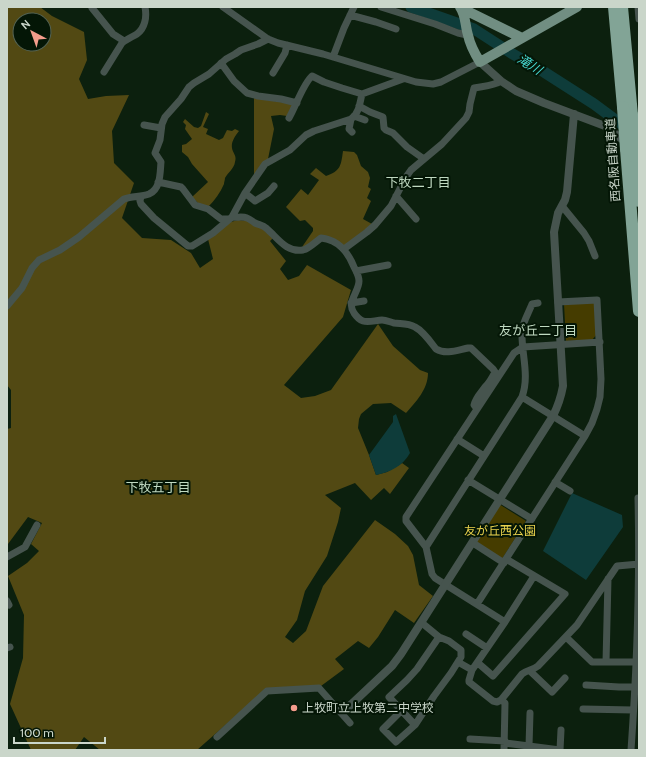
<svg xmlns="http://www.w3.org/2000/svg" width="646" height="757" viewBox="0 0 646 757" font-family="Cabin,'Noto Sans JP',sans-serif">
<rect width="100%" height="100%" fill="#0c200e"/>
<path fill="#453c00" d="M 596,302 L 597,334 L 592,340 L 566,341 L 564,304 Z
M 499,504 L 526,521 L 502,559 L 475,542 Z"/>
<path fill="#524913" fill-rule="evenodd" d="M 7,7 L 40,7 L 52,16 L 84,32 L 87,60 L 79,79 L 88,99 L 106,96 L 129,95 L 112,131 L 114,163 L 134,183 L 122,218 L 142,238 L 171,240 L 191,253 L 200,268 L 213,259 L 208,239 L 227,223 L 238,220 L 248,221 L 264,229 L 273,238 L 270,241 L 286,261 L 280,269 L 288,280 L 299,276 L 307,265 L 351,290 L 343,317 L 284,385 L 301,398 L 315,396 L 331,390 L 378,324 L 393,346 L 420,370 L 428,373 C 428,389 416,402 406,413 L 391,403 L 373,404 L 361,414 L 359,419 L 358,428 L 369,455 L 376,475 L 387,472 L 402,463 L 409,468 L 390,494 L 384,488 L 371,500 L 355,483 L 325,495 L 341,508 L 338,522 L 327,556 L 305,591 L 297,620 L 285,637 L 293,643 L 306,631 L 323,586 L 375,520 L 395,534 L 408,546 L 413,555 L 419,585 L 433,596 L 414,623 L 395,610 L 378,637 L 369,648 L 358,641 L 335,659 L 344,669 L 321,686 L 265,690 L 197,750 L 100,750 L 84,737 L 75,750 L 31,750 L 10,704 L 23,658 L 24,615 L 8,576 L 27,563 L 39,551 L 31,544 L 42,523 L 28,517 L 8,544 L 7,544 L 7,429 L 11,428 L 11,390 L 7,385 ZM 20,20 L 44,20 L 44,44 L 20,44 Z
M 254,98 L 294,104 L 287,116 L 280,115 L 271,116 L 274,129 L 268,159 L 254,177 Z
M 206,112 L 209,114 L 203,127 L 208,129 L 206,134 L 219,140 L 223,138 L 227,130 L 232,131 L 235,129 L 239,131 C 235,136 231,142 232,148 C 233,154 237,155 235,162 C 234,169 228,172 225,178 C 225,180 224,182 224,184 C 220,193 215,200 208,207 L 199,204 L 192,197 L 208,182 L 192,164 L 188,157 L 182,152 L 182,145 L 186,144 L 192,139 L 185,129 L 186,125 L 183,122 L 185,119 L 194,127 L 198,128 L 201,126 Z
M 343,151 L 354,152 L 357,155 L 361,166 L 368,172 L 370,178 L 368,187 L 371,189 L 367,198 L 371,201 L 363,219 L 372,224 L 344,247 L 323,236 L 309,245 L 302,247 L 313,231 L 313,228 L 305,220 L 300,221 L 286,207 L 301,189 L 308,195 L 319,180 L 310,174 L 316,168 L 326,176 C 341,171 341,165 343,151 Z"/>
<path fill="#0e3c3a" d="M 396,414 L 410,453 C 403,466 390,472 376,475 L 369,455 L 393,422 L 393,416 Z
M 572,493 L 622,515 L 623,527 L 586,580 L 543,551 Z"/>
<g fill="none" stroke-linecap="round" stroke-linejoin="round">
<path stroke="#0e3c3a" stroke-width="11" d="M 411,7 L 474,29 L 511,53 L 544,72 L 594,104 L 629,130"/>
<path stroke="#46544e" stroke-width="7" d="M 223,7 L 268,39 L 278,43 L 323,54 L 416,82 L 433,84 L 441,82 L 480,62
M 381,7 L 435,24 L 458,33 L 467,35
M 638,7 L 639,19
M 92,8 L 113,34 L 124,41
M 350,15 L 376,22 L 396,29
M 333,57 L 344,28 L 354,7
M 221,63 L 234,81 L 247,93 L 258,96 L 281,99 L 297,103
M 104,72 L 122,43 C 127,39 132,37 137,34 C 145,28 147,17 145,7
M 273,73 L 285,53 L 287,45
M 359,106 L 370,112 L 383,117 L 384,128 L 386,130 L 393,133 L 407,147 L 424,159
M 354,116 L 365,120
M 289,118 C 296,106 303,84 312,76 L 324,82 L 342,88 L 362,94 L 403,79
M 351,119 L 349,129 L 352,132
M 144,125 L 161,128
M 158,182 L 181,187 L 183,189 L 195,205 L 208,209 L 221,219 L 229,219
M 245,193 L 255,201 L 268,193 L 274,186
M 141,196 L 140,201 L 141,204 L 154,218 L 188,246 L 192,246 L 213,233 L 232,217 L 245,193 L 265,164 L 290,150 L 306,135 L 314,131 L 351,119 C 359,114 360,102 362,94
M 396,196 L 416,219
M 562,206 L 584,233 L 589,241 L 595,256
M 232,217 C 237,218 242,216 247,218 C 250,219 252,221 255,223 C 259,225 263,225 266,228 C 277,237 286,253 303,250 C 310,248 315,242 321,238 C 339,240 348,252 354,267 C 356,271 359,276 359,281 C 359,292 346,302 354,313 C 356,316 360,320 363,321 C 369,323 376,320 382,320 C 386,320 390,322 394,323 C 401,324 408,323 415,327 C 423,331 430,341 436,349 C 446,355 458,350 468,348 L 471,348 L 493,369 L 495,372 C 492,378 489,383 485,387 C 481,393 476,397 474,405 L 477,409
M 344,249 L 367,232 L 375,225 L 391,206 L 406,177 L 411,170 L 442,144 L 466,118 L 469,112 L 470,104 L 474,88 C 484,86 493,86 501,81
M 356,271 L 388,265
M 351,303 L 364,301
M 7,306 L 22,288 L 32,268 L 39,260 L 60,250 L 79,237 L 124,199 C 132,196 141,197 149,194 C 161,189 160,172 161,162 L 155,153 L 160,140 L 162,124 L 165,117 L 181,99 L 189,87 L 194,83 L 209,74 L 226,59 L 235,54 L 241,50 L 258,44 L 268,39
M 600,342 L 523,347 L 514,353 L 406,517 L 406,521 L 426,547 L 432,574 L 435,578 L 505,622 L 472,670 L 469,680 L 469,682 L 493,701 L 497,702 L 501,700 L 522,674 C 527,670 533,670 538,666 L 577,625 L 617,566 L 639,564
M 522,397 L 585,436
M 457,439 L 484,456
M 468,480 L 532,519
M 555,482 L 570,491
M 473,543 L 504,563
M 426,547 L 522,397 C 530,375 521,353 522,331 C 522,324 529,312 532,304 L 538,303
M 7,557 L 25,547 L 37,525
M 7,601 L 9,605
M 477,604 L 585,436 L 592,423 L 597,409 L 600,397 L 601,379 L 597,300 L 558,302
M 505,622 L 534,576
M 466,634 L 487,648
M 566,637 L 592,662 L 636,662
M 7,648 L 10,647
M 458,662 L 472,670
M 606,662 L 608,579
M 478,663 L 493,676 L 565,594 L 506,559
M 530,671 L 552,692 L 565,678
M 586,685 L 619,687 L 634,687
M 501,700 L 505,703 L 504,750
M 583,709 L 633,710
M 401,711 L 383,729 L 396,742 L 415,725 L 434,696 L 451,673 L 461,657 L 461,650 L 449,641 L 439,637 L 422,623
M 415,725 L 389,697 L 407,680 L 417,669 L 439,637
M 217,737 L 267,691 L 319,688 L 350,723
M 470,739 L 505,741
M 505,743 L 560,750
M 529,746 L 530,713
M 560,750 L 561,730
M 631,750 C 637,666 640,582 638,498"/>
<path stroke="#46544e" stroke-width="8" d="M 480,62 L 501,81 L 516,91 L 544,103 L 605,126 L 627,143
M 342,713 L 392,666 L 401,654 L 553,416 C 558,406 561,397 563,386 L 554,232 L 558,213 L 565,200 L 567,192 L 574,114"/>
<path stroke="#718e82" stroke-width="10" d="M 460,7 C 466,15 465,26 468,35 C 470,45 475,54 480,62 L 577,7
M 461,8 L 522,38"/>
<path stroke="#82a496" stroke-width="12" d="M 614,7 L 623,107
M 622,7 L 632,115
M 626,149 L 639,311
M 635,157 L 639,201"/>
<path stroke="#82a496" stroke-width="12" d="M 623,107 L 626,149
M 632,115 L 635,157"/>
</g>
<circle fill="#f49d8c" stroke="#041606" stroke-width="1.5" cx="294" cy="708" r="4"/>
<g text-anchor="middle" stroke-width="4" stroke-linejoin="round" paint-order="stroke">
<g font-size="12" fill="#cad6ca" stroke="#041606">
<text transform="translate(613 160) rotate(-94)" y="4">西名阪自動車道</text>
</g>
<g font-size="12" fill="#ead34e" stroke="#041606">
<text x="500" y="535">友が丘西公園</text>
</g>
<g font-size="12" fill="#cad6ca" stroke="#041606" text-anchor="start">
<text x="302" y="712">上牧町立上牧第二中学校</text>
</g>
<g font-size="13" font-style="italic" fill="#47d8d2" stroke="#041606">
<text transform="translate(530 64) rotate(32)" y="5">滝川</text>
</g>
<g font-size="13" fill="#c0d9c1" stroke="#041606">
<text x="418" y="187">下牧二丁目</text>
<text x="538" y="335">友が丘二丁目</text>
<text x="158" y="492">下牧五丁目</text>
</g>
</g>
<rect width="646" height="757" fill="none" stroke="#cad6ca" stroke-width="16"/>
<g transform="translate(32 32) rotate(319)"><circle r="19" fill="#041606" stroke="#536354"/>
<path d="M0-3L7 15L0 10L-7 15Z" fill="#f49d8c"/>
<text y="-6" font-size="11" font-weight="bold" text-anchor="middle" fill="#cad6ca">N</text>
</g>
<path d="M14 737v6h91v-6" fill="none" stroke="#cad6ca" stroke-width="2"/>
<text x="20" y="737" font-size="12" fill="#cad6ca" stroke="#041606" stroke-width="3" paint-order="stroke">100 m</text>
</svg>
